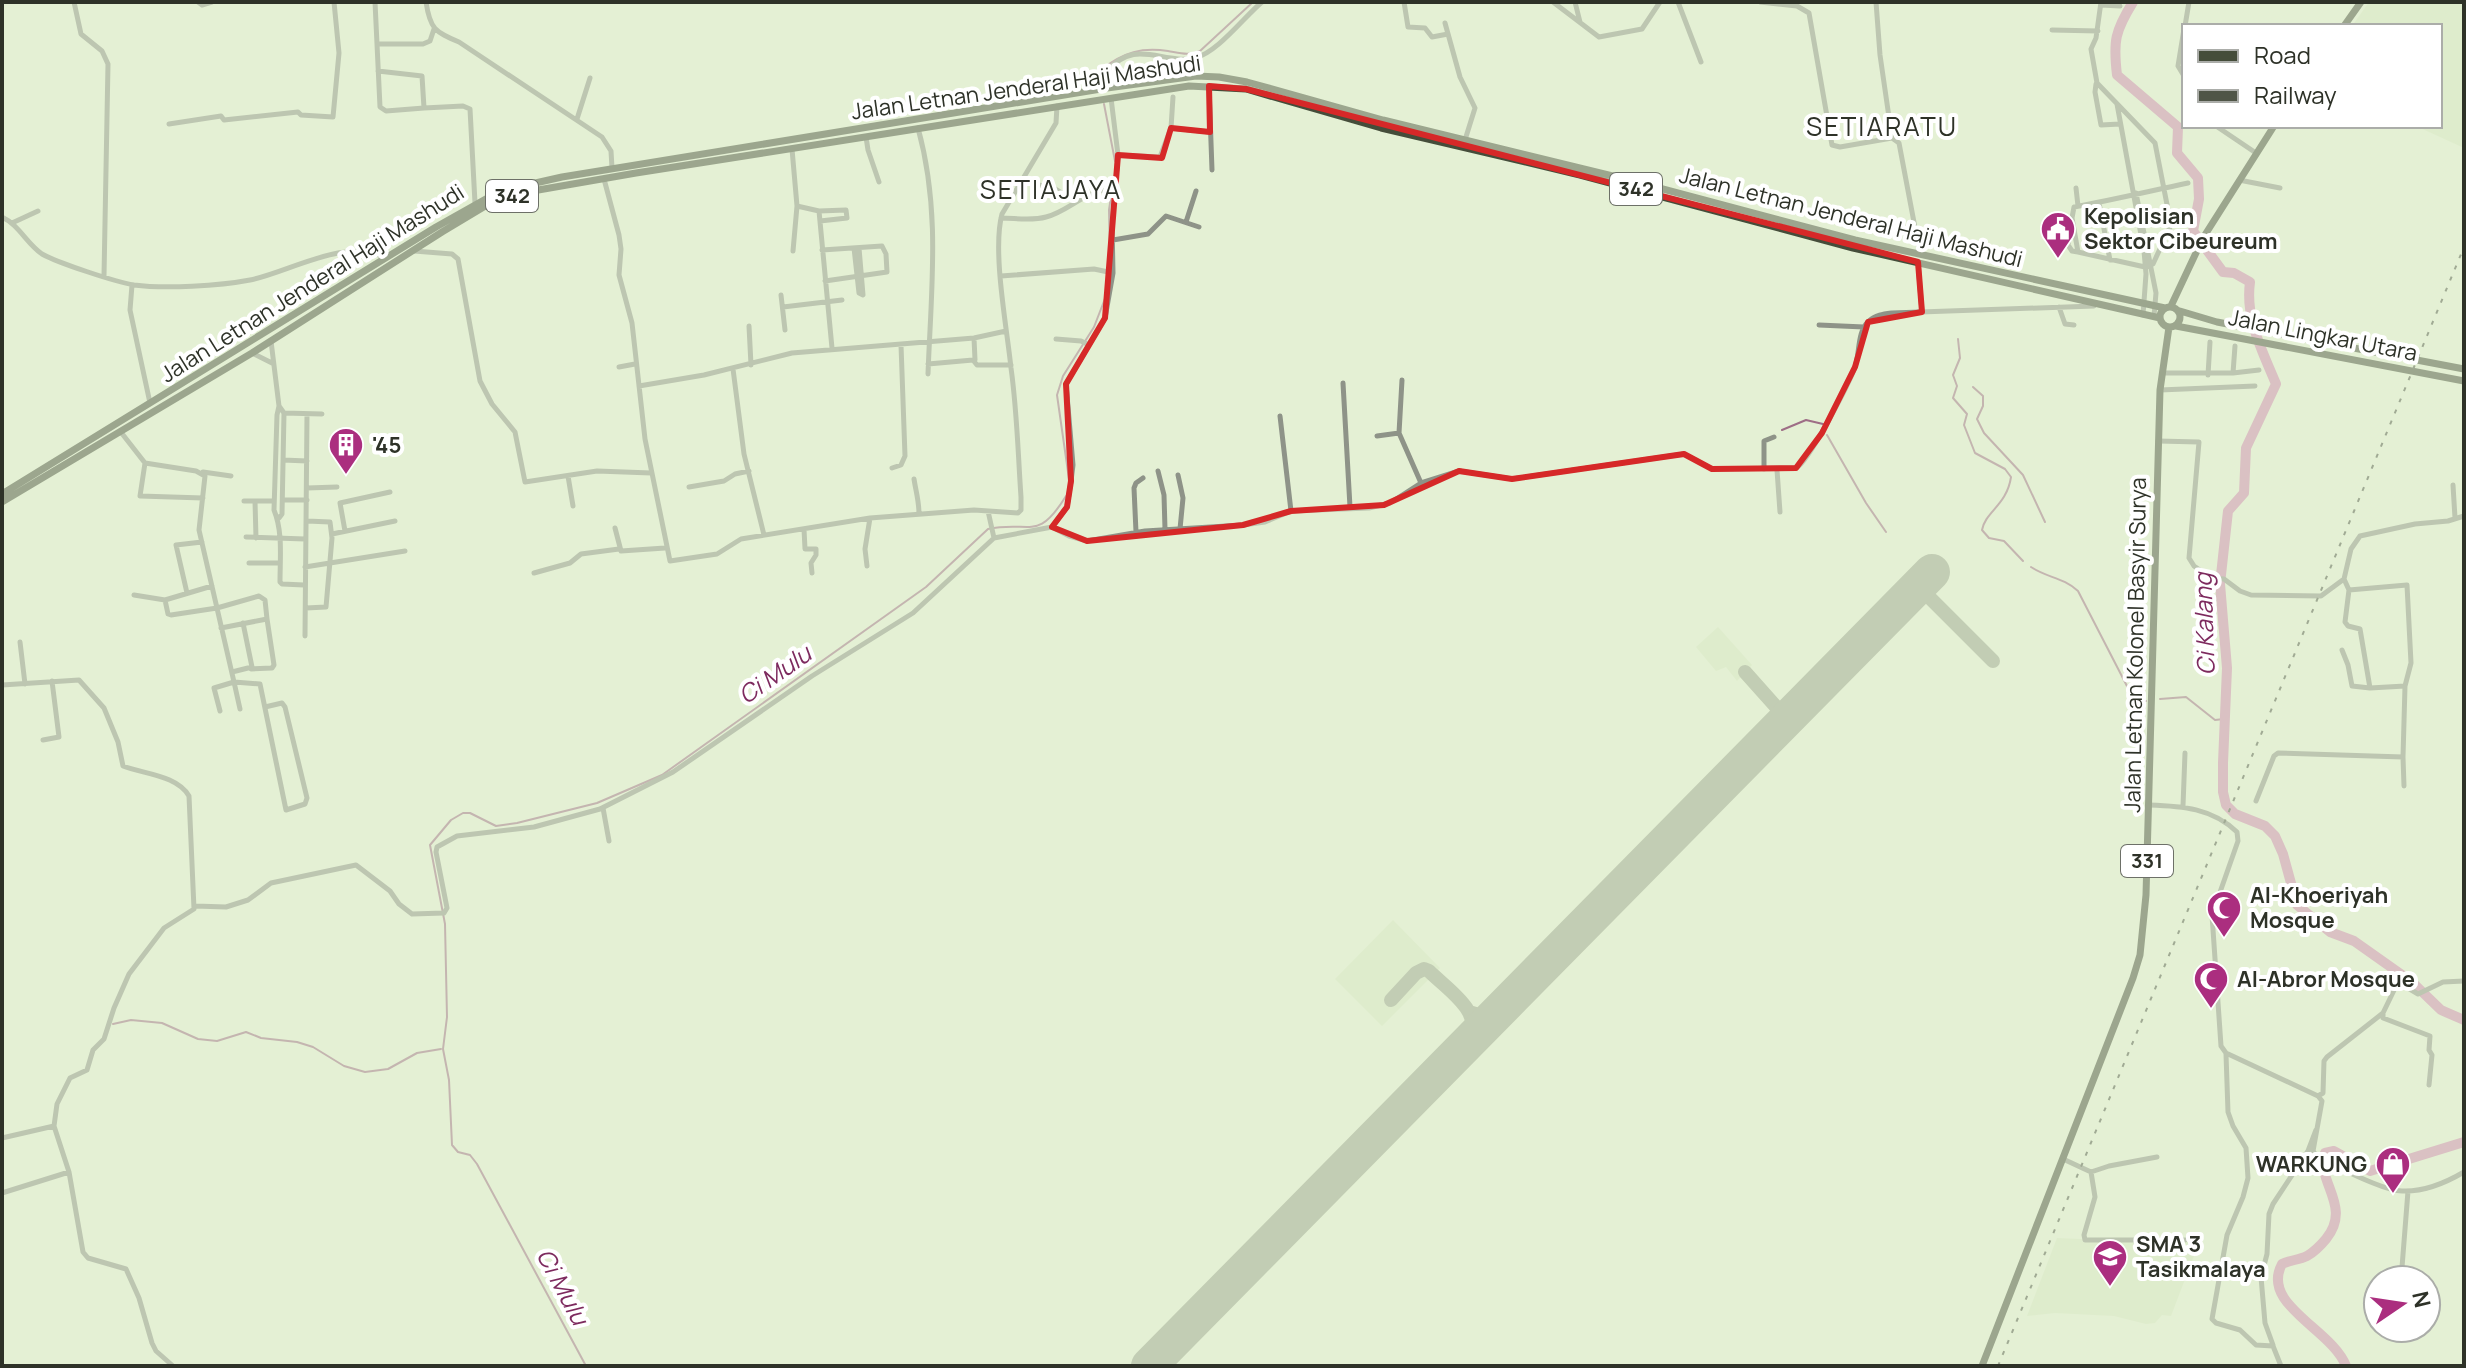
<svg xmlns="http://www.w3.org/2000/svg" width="2466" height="1368" viewBox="0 0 2466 1368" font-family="Manrope,sans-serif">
<rect width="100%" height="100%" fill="#e4f0d4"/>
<path fill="#d8e6c4" d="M 2369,2 L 2464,2 L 2464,148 L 2416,126 L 2440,126 L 2440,26 L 2352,26 Z
M 1718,627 L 1752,665 L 1737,681 L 1726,667 L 1716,671 L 1696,647 Z
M 1393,920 L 1440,968 L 1382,1026 L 1335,979 Z
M 2057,1238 L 2080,1239 L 2200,1240 L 2171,1316 L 2162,1315 L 2155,1323 L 2146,1324 L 2114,1316 L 2055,1313 L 2027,1316 Z"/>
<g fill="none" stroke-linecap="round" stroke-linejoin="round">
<path stroke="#9e6e86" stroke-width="2" d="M 1101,86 L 1102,69 C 1124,52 1142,47 1168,51 C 1180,53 1189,56 1200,51 L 1253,2
M 1104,104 L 1115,161
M 1958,339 L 1960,358 L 1953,375 L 1957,386 L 1953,398 L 1967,414 L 1964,425 L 1975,453 L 2005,469 L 2011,477 C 2007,505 1985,512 1982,530 L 1989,538 L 2004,541 L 2023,561
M 1973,387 L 1983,396 L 1983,406 L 1977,419 L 1984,433 L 2023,475 L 2045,522
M 1782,430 L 1806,420 L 1823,424
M 1827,435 L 1866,503 L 1886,532
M 1069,479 L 1057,395 L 1063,376 L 1094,327 L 1106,296 L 1110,259 L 1109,210 L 1113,183
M 2031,567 C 2047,578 2063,577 2078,591 L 2129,690 L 2136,700 L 2146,701
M 2160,699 L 2186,697 L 2215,720 L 2224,719
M 113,1024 L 131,1020 L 162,1023 L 198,1039 L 217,1041 L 246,1032 L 261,1038 L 297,1042 L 313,1047 L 344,1066 L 365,1072 L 388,1069 L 417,1053 L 441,1049
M 586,1366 L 477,1164 L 470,1155 L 458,1152 L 452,1145 L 449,1080 L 443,1049 L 447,1017 L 445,924 L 430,845 L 451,820 L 463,813 L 470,813 L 496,826 L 517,823 L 597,803 L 662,775 L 926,587 L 988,529 C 1031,520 1037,543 1066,496"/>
<path stroke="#ce87af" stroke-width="10" d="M 2133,2 C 2115,31 2113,41 2117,75 L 2178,127 L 2177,153 L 2198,178 L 2199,199 L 2193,231 L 2223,272 L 2234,273 L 2250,282 C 2245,319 2262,350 2276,384 L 2246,448 L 2244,493 L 2228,511 L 2220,584 L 2227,668 L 2223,763 L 2223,792 L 2226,805 L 2235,814 L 2265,826 L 2275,836 L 2283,854 L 2297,905 L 2330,932 L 2354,941 L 2412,982 L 2441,1010 L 2464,1020
M 2346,1366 C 2332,1329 2260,1305 2282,1264 C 2290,1260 2299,1260 2307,1256 C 2314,1252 2321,1245 2326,1239 C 2353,1206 2315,1181 2325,1153 L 2334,1151 L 2370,1171 L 2464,1142"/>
<path stroke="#9aa28e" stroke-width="14" d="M 1918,586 L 1993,661
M 1745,672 L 1787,719
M 1391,1000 L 1416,973 L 1424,969 L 1429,971 C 1447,989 1483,1011 1471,1040
M 1469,1012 L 1482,1016 L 1498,1012"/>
<path stroke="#9aa28e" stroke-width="36" d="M 1149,1366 L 1932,572"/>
<path stroke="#8e9388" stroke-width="5" d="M 74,2 L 81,34 L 102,51 L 108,64 L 104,276
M 198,2 L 202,5 L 212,2
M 375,2 L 380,107 L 386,111 L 424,108
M 426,2 C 430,29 435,32 459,42 L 602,137 L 611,151 L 612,168
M 1404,2 L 1408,27 L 1425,28 L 1432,37 L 1448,34
M 1553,2 L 1599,37 L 1642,29 L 1660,2
M 1575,2 L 1580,22
M 1678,2 L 1701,62
M 1760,2 L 1797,6 L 1809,13 L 1832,145 L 1840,147 L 1892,138 L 1899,143 L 1920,254
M 1876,2 L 1880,55 L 1892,138
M 2101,2 L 2096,38 L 2091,49 L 2097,83 L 2155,143 L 2171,225 L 2153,264 L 2145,267 L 2078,252 L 2072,218 L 2074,207 C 2112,200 2150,191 2188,183
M 2101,5 L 2120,6
M 1445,23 L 1460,77 L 1475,108 L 1465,140
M 2185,26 L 2189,2
M 2184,29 L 2178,66 L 2184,76
M 2052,30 L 2098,31
M 377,44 L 423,44 L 430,41 L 434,29
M 378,71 L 422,76 L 424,108 L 463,106 L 470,109 L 475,203
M 2096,84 L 2095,92 L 2101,125 L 2120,124
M 1209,87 L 1212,170
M 1109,88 L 1107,72 C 1134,37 1163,65 1195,58 C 1217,53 1244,17 1262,2
M 2117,104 L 2144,251 L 2146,274 L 2143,315
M 577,119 L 590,78
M 169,124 L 221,116 L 224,120 L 298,112 L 301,115 L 333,117 L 339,53 L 334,2
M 2216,126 L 2256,153
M 918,128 C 941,211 931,290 928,374
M 1171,128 L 1173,97
M 866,137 L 868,150 L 879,182
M 792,149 L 797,206 L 819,211 L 846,210 L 847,218 L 820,221
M 1118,155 L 1160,157 L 1171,128 L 1210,132
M 604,179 L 619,235 L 621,249 L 619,275 L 632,323 L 645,439 L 670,561 L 717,554 L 741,539 L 870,518 L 974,510 L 1018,513 L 1021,510 L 1021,497 C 1018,454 1017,410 1011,368 C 1007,328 992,251 1002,214 L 1056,123 L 1057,106
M 2239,180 L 2280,188
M 1023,182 L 1054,188 L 1068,197
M 2076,188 L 2078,206
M 2136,193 L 2156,293 L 2154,316
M 2099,203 L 2110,260
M 819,211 L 832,348
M 2,217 C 19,225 27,244 42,254 C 58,263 116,282 134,285 C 165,289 219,286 250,280 C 287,273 348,236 385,258
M 1001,218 C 1015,218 1032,221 1046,217 C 1070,211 1088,187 1115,190
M 2172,219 L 2186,215
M 1186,222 L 1196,191
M 12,223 L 38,211
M 2071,223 L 2068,245 L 2072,251 L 2078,252
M 1113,240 L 1148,234 L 1166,216 L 1199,227
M 854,248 L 859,293 L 863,295 L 859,248
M 822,250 L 882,246 L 886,254 L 887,272 L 825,281
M 414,251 L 452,254 L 458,259 L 480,381 L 492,404 L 515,432 L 525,482 L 597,471 L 651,473
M 793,251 L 797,206
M 1918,262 L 1922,312
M 1001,276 L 1094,269 L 1113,273
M 132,285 L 130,310 L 150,403
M 781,295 L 785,330
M 783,307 L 842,300
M 2059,307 L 2065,324 L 2074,325
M 1819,325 L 1864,327
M 749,326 L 751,365
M 974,338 L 975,360
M 1056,339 L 1081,341 L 1089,345
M 271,341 L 279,406 L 284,413 L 282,514 L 279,518
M 252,353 L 272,363
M 928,364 L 973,360 L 977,365 L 1011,365
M 619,367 L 635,364
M 733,369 L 744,454 L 764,535
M 2162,373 L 2233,373 L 2235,346
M 2233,373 L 2259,370
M 2208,375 L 2210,342
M 1402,380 L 1399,433 L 1421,483
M 1343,383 L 1350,507
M 639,386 L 704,375 L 792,353 L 974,338 L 1006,331
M 2160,390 L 2255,386
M 279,406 L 277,415 L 274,510 C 283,532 280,557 280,582 L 282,584 L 304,585
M 284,413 L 322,414
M 1280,416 L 1291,511
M 120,431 L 145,463 L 196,471 L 205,476 L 199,530 L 234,682 L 260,684 L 286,810 L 305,804 L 307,798 L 285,707 L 282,703 L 265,707
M 1377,436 L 1399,433
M 2158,441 L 2199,442 L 2189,558 L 2194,566 L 2211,578 L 2224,579 L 2240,591 L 2251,595 L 2321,596 L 2344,579 L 2351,549 L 2360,536 L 2415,524 L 2448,521 L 2464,516
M 283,460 L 307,461
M 145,463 L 140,496 L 203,498
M 892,468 L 901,465 L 905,456 L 901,345
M 1764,469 L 1764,441 L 1774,437
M 1777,470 L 1780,512
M 1158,471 L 1164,495 L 1165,529
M 203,472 L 231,476
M 1178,475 L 1183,498 L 1180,529
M 568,476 L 573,506
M 914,479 C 916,492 919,501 919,514
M 2453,485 L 2455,518
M 689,487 L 724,481 L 735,474 L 749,471
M 307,488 L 337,487
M 283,500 L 307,500
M 244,501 L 274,501
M 255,501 L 256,538
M 988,511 L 994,538
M 1052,527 L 1067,507 L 1071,481 L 1073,465 L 1066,384 L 1105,318 L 1113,273 L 1112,223 L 1118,155 L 1111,98
M 615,528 L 621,551 L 665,548
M 804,529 L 805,549 L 816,549 L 816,555 L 811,563 L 812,573
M 345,531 L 340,503 L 390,492
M 1136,532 L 1134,488 L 1136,483 L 1143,478
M 332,534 L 395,521
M 246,537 L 305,539
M 249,563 L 280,563
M 867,566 L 865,549 L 870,518
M 305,567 L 405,551
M 534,573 L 570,563 L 581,554 L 619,549
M 2344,579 L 2349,590 L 2345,622 L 2348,626 L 2360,629 L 2370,688 L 2405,686
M 187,593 L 176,545 L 202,542
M 134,595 L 165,600 L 212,586
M 165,600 L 168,614 L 171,615 L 217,608 L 259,596 L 265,600 L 267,619 L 221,628
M 306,608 L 326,607 L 332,538 L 330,522 L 307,521
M 305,636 L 307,414
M 20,642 L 25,684
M 2342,650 L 2348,665 L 2352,686 L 2370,688
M 251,669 L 272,668 L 274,665 L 267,619
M 232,672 L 252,667 L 243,623
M 2,685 L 79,680 L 104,708 L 118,742 L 123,766 C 143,774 177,775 189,796 L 194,909 L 164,928 L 129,974 L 114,1008 L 104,1039 L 93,1050 L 87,1070 L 70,1078 L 57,1104 L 54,1126
M 220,711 L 214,688 L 234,682 L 240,709
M 43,740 L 59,737 L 52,681
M 2403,757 L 2404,786
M 2256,801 L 2274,756 L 2278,753 L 2403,757 L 2405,686 L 2411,663 L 2407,585 L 2349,590
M 2149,805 C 2182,806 2212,808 2237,832 L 2238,841 L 2212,915 L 2221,1046 L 2226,1053 L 2318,1096
M 2183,806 L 2185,753
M 603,808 L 609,841
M 195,906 L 226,907 L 248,900 L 271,883 L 356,865 L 390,891 L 399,904 L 412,914 L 444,913 L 447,908 L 436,852 L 437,847 L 457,836 L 534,827 L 600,809 L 673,772 L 812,676 L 913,613 L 994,538 L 1052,527 L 1069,536 L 1087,541 L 1145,531 L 1243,525 L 1265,522 L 1291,511 L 1369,508 L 1390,503 L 1421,483 L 1459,471 L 1512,479 L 1684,454 L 1712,469 L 1796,468 C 1808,463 1849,384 1855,367 C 1860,353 1857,331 1869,321 C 1875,315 1884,314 1892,313 L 2094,306
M 2383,1014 L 2383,1018 L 2430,1036 L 2429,1050 L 2432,1055 L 2429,1085
M 2226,1054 L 2228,1112 L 2233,1126 L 2246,1148 L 2248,1178 L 2243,1197 L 2227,1235 L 2212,1319 L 2216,1323 L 2240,1330 L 2256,1345 L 2273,1346 L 2281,1366
M 2318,1096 L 2323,1093 L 2324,1061 L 2327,1057 L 2383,1013 L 2398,982 L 2418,994 L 2443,982 L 2464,981
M 2318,1096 L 2322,1101 L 2313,1151 L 2318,1158 C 2337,1166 2383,1191 2402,1191 C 2423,1192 2447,1182 2464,1172
M 2,1138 L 54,1126 L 69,1172 L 83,1252 L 88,1258 L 126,1269 L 139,1298 L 152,1343 L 156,1351 L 173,1366
M 2063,1159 L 2091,1172 L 2095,1197 L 2084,1235 L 2085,1240 L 2185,1240
M 2091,1172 L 2109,1166 L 2157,1157
M 2,1193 L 69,1172
M 2401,1280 L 2408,1191
M 2273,1345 L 2265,1323 L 2261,1277 L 2267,1254 L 2269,1214 L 2273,1204 L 2308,1151 L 2316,1130"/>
<path stroke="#454d3a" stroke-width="7" d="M 2344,26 L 2361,2
M 2171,306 L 2203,238 L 2274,126
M2160 317a10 10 0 1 1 20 0a10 10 0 1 1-20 0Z
M 2180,311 L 2217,322 L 2464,369
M 2176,326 L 2464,381
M 2,494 L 436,227 L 500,191 L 562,177 L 1107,88 L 1196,76 L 1219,77 L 1247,82 L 1383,120 L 1629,180 L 1855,240 L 2165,308
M 2,502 L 252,353 L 442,232 L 492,202 L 521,193 L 636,173 L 1189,86 L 1246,89 L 1381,128 L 1580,175 L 1853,248 L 2160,318
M 1982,1366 L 2133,978 L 2140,955 L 2146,895 L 2160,390 L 2169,327"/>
<path stroke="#4f5547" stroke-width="2" stroke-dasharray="4 8" stroke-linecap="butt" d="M 1998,1366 L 2464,247"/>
</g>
<path d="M0 0H2466V1368H0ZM 1209,86 L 1246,89 L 1918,262 L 1922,312 L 1868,322 L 1855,367 L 1822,433 L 1796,468 L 1712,469 L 1684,454 L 1512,479 L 1459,471 L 1384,505 L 1291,511 L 1243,525 L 1087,541 L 1052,527 L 1067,507 L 1071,481 L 1066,384 L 1105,318 L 1118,155 L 1162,158 L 1171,128 L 1210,132 Z" fill="#e4f0d4" fill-opacity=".55" fill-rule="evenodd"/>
<path fill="none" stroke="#d62828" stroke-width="6" stroke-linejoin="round" d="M 1209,86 L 1246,89 L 1918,262 L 1922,312 L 1868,322 L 1855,367 L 1822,433 L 1796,468 L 1712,469 L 1684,454 L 1512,479 L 1459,471 L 1384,505 L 1291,511 L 1243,525 L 1087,541 L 1052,527 L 1067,507 L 1071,481 L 1066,384 L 1105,318 L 1118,155 L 1162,158 L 1171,128 L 1210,132 Z"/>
<defs>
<symbol id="civic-pin" viewBox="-11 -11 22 30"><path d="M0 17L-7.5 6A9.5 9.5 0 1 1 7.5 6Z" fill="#ab2e7f" stroke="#fff"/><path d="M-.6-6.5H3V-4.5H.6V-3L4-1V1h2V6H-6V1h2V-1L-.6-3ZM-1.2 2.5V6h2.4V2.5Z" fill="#fff"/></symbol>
<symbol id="building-pin" viewBox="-11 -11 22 30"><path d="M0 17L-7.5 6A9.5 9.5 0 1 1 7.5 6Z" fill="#ab2e7f" stroke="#fff"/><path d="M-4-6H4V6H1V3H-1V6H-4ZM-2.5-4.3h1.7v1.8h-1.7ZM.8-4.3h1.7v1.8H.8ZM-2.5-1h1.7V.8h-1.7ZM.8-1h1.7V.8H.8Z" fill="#fff"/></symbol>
<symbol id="mosque-pin" viewBox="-11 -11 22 30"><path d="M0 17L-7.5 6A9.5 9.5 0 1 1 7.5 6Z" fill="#ab2e7f" stroke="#fff"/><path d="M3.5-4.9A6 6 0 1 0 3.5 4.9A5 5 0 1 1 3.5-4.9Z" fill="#fff"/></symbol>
<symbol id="shop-pin" viewBox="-11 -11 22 30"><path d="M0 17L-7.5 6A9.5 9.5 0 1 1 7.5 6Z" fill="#ab2e7f" stroke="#fff"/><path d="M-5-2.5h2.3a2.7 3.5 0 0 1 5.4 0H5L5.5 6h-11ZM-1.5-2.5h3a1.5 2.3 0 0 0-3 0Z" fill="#fff"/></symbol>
<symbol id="school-pin" viewBox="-11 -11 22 30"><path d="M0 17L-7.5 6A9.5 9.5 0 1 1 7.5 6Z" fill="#ab2e7f" stroke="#fff"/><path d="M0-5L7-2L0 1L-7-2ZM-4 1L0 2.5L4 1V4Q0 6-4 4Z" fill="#fff"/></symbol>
</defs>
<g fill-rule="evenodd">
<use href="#civic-pin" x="2038" y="209" width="40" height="54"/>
<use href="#building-pin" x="326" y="425" width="40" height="54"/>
<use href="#mosque-pin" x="2204" y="888" width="40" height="54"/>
<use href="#mosque-pin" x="2191" y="959" width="40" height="54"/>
<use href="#shop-pin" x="2373" y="1144" width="40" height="54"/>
<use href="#school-pin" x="2090" y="1237" width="40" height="54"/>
</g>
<g text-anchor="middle" stroke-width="8" stroke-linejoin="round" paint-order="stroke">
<g fill="#fff" stroke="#6d7068" stroke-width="2">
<rect x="1610" y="173" width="52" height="32" rx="6"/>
<rect x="486" y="180" width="52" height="32" rx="6"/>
<rect x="2121" y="845" width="52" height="32" rx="6"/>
</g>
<g font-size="20" font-weight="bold" fill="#2e3228">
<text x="1636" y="196">342</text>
<text x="512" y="203">342</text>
<text x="2147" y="868">331</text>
</g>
<g font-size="22" fill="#2e3228" stroke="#fff">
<text transform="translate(1026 87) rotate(-8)" y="8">Jalan Letnan Jenderal Haji Mashudi</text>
<text transform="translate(1851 217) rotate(14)" y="8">Jalan Letnan Jenderal Haji Mashudi</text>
<text transform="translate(312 283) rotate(-32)" y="8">Jalan Letnan Jenderal Haji Mashudi</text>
<text transform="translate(2323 335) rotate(11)" y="8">Jalan Lingkar Utara</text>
<text transform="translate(2135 645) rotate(-89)" y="8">Jalan Letnan Kolonel Basyir Surya</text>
</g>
<g font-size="22" font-weight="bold" fill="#2e3228" stroke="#fff" text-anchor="start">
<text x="2084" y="224">Kepolisian<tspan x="2084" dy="25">Sektor Cibeureum</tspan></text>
<text x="372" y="453">'45</text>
<text x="2250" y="903">Al-Khoeriyah<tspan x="2250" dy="25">Mosque</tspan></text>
<text x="2237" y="987">Al-Abror Mosque</text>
<text x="2367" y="1172" text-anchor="end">WARKUNG</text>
<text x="2136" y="1252">SMA 3<tspan x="2136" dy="25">Tasikmalaya</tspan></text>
</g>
<g font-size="24" font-style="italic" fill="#7d2a5e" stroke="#fff">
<text transform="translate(2205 624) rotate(-92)" y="8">Ci Kalang</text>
<text transform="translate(775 675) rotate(-35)" y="8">Ci Mulu</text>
<text transform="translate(562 1287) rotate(62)" y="8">Ci Mulu</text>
</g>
<g font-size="26" letter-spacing="2" fill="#2e3228" stroke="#fff">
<text x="1882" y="136">SETIARATU</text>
<text x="1051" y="199">SETIAJAYA</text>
</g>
</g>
<rect width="2466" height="1368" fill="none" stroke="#2e3228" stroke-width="8"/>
<rect x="2182" y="24" width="260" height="104" fill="#ffffff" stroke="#abada9" stroke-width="2"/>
<rect x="2198" y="50" width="40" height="12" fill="#454d3a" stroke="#abada9" stroke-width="2"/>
<text x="2254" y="64" font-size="24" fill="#2e3228">Road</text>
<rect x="2198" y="90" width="40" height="12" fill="#4f5547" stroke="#abada9" stroke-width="2"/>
<text x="2254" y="104" font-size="24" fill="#2e3228">Railway</text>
<g transform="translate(2402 1304) rotate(77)"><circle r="38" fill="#ffffff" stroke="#abada9" stroke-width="2"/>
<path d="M0-6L14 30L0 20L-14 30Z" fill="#ab2e7f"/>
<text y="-12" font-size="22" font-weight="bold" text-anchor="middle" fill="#2e3228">N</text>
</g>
</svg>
